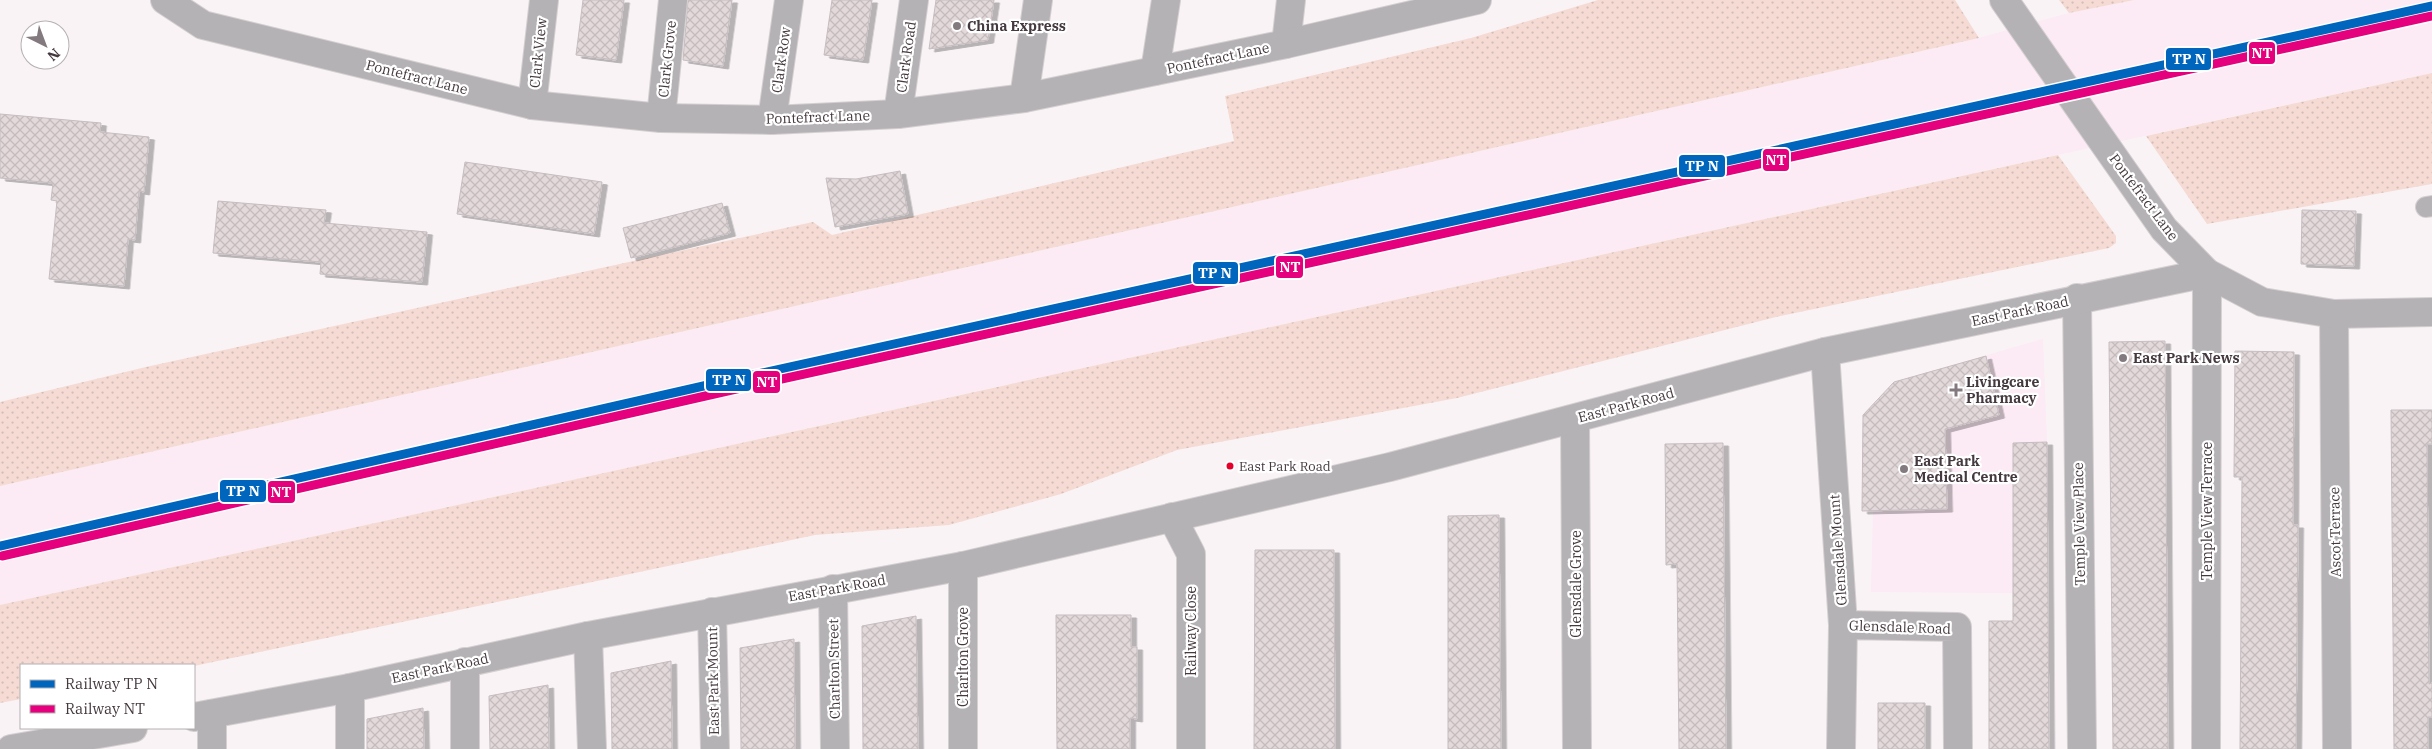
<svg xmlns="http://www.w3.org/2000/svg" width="2432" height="749" viewBox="0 0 2432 749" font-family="'IBM Plex Serif',serif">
<defs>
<pattern id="grass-dots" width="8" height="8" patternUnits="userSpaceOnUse" patternTransform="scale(1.25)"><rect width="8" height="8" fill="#f5dbd3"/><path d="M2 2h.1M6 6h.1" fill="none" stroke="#d3bdb6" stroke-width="1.8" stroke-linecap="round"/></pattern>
<pattern id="building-cross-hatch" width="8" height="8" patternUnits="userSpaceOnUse" patternTransform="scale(1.25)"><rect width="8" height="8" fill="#e3d9db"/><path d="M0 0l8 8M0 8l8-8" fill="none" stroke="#c4bbbd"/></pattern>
<filter id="shadow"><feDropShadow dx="5.5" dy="3" stdDeviation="0" flood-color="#0004"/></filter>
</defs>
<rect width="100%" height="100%" fill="#f9f3f6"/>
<path fill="#fceaf4" d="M 2134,0 L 2432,0 L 2432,73 L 0,605 L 0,486 L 1979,38 L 2069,13 Z
M 2043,339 L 2047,443 L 2013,443 L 2013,593 L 1871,592 L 1873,511 L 1862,511 L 1863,415 L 1894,382 Z"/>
<path fill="url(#grass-dots)" d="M 1598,0 L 1955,0 L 1979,38 L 0,486 L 0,402 L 146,367 L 813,222 L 832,235 L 1234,141 L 1225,96 L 1471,38 Z
M 2059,0 L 2134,0 L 2069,13 Z
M 2432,73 L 2432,184 L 2207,224 L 2146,136 Z
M 2058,155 L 2116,236 L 2116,243 L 2109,248 L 1776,317 L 1457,398 L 1177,450 L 1061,494 L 949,525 L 815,535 L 194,666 L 21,665 L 21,699 L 0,703 L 0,605 Z"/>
<path fill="url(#building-cross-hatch)" stroke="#c5bdbf" filter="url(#shadow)" d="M 583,0 L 624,0 L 616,60 L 576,55 Z
M 688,0 L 732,0 L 723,66 L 683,60 Z
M 832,0 L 872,0 L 863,60 L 824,55 Z
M 936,0 L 994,0 L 988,40 L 929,49 Z
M 0,114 L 101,123 L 100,132 L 149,137 L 144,192 L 139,191 L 135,240 L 128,239 L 124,286 L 49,279 L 57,201 L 51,200 L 53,183 L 0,178 Z
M 465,162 L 602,182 L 594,234 L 457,214 Z
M 900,171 L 908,214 L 835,227 L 826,178 L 856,179 Z
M 218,201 L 326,210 L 324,223 L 427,232 L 422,282 L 320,274 L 321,262 L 213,253 Z
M 722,203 L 730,233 L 631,258 L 623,228 Z
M 2302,210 L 2356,211 L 2354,266 L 2301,264 Z
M 2165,341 L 2168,749 L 2113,749 L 2109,342 Z
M 2235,351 L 2294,352 L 2293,525 L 2298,525 L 2296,749 L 2240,749 L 2242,477 L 2234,477 Z
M 1986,356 L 1999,415 L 1945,429 L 1947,509 L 1862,511 L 1863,415 L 1894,382 Z
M 2391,410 L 2432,410 L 2432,444 L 2427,444 L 2429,684 L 2432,683 L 2432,717 L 2428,717 L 2428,749 L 2394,749 Z
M 2047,442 L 2049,749 L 1989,749 L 1989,621 L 2013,621 L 2013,443 Z
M 1723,443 L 1726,749 L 1679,749 L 1677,564 L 1666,565 L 1665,444 Z
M 1499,515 L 1501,749 L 1448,749 L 1448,516 Z
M 1255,550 L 1334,550 L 1335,749 L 1254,749 Z
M 1056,615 L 1131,615 L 1131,647 L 1137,647 L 1137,719 L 1130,718 L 1130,749 L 1057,749 Z
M 916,616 L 918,749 L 863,749 L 862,626 Z
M 794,639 L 795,749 L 741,749 L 740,648 Z
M 671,661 L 672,749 L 612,749 L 611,673 Z
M 548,685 L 549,749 L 490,749 L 489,696 Z
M 1878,703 L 1925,703 L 1925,749 L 1878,749 Z
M 423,708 L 424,749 L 367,749 L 367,719 Z"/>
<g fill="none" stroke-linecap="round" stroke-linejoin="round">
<defs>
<path id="service" d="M 2426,207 L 2432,206"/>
<path id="minor" d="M 1286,44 L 1291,0
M 1155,71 L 1166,0
M 1024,98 L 1038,0
M 532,105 L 544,0
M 898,114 L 914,0
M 661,118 L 673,0
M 772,120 L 789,0
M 2077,298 L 2082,749
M 2334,314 L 2337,749
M 1825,352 L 1843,625 L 1841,749
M 1575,419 L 1577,749
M 1172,517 L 1191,554 L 1191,749
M 963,566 L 963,749
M 833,589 L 835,749
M 712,612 L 715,749
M 1843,625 L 1957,627 L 1958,749
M 588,636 L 592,749
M 465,662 L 465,749
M 212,714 L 212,749
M 350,749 L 350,688
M 2206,749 L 2207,273"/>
<path id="tertiary" d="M 165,0 L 203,25 L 532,105 L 661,118 L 772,120 L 898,114 L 1024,98 L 1286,44 L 1477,0
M 2004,0 L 2164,229 L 2207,273 L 2262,302 L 2334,314 L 2432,312
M 194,717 L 350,688 L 588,636 L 963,566 L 1390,467 L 1825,352 L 2207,273
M 11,749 L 133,728"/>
</defs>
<use href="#service" stroke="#d4cfd1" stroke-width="22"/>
<use href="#minor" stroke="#d4cfd1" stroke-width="30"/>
<use href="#tertiary" stroke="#d4cfd1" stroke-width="30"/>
<use href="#service" stroke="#b4b2b5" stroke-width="20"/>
<use href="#minor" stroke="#b4b2b5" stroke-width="28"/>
<use href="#tertiary" stroke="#b4b2b5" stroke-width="28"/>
<defs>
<path id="rail-1" d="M 0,546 L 721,382 L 2432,6"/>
<path id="rail-2" d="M 2,556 L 723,392 L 2432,16"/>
</defs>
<use href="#rail-1" stroke="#fff" stroke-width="12"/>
<use href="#rail-2" stroke="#fff" stroke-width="12"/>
<use href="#rail-1" stroke="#0065bd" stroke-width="9"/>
<use href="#rail-2" stroke="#e5007d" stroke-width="9"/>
</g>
<g fill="#837a7f" stroke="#fff" stroke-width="2">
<circle cx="957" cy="26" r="5"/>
<circle cx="2123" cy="358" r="5"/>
<path d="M1953.5 382.5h5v5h5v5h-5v5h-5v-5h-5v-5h5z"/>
<circle cx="1904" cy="469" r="5"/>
</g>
<circle fill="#e4002b" stroke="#fff" stroke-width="2" cx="1230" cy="466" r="4.5"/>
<g text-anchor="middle" stroke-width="4.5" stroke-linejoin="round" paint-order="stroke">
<g font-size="13" fill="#44393f" stroke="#fff" text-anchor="start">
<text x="1239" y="471">East Park Road</text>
</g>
<g font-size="14" font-weight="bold" fill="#44393f" stroke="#fff" text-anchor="start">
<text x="967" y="31">China Express</text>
<text x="2133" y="363">East Park News</text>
<text x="1966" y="387">Livingcare<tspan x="1966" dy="16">Pharmacy</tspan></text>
<text x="1914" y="466">East Park<tspan x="1914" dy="16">Medical Centre</tspan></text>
</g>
<g font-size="14" fill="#44393f" stroke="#fff">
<text transform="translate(538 53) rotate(-84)" y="5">Clark View</text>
<text transform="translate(906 57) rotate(-82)" y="5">Clark Road</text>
<text transform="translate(1218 58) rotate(-12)" y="5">Pontefract Lane</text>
<text transform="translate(667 59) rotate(-84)" y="5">Clark Grove</text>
<text transform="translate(781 60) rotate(-82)" y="5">Clark Row</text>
<text transform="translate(417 77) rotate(14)" y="5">Pontefract Lane</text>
<text transform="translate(818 117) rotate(-2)" y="5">Pontefract Lane</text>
<text transform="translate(2144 197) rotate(53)" y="5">Pontefract Lane</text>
<text transform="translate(2020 311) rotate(-12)" y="5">East Park Road</text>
<text transform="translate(1626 405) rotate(-15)" y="5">East Park Road</text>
<text transform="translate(2207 511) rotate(-90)" y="5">Temple View Terrace</text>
<text transform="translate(2079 524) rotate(-91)" y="5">Temple View Place</text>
<text transform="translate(2335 532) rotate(-91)" y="5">Ascot Terrace</text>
<text transform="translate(1838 550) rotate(-94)" y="5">Glensdale Mount</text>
<text transform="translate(1576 584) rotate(-90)" y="5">Glensdale Grove</text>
<text transform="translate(837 588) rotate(-10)" y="5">East Park Road</text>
<text transform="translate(1900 627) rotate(2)" y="5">Glensdale Road</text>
<text transform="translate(1191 631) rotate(-90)" y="5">Railway Close</text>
<text transform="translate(963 657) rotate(-90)" y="5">Charlton Grove</text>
<text transform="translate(440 668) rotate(-12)" y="5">East Park Road</text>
<text transform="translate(834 669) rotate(-91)" y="5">Charlton Street</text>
<text transform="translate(713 681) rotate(-91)" y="5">East Park Mount</text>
</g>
</g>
<g stroke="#fff" stroke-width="2">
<rect x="2248" y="41" width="28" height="24" rx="5" fill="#e5007d"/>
<rect x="2165" y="47" width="47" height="24" rx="5" fill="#0065bd"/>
<rect x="1762" y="148" width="28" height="24" rx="5" fill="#e5007d"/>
<rect x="1678" y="154" width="48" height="24" rx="5" fill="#0065bd"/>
<rect x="1275" y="255" width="29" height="24" rx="5" fill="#e5007d"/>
<rect x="1192" y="261" width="47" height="24" rx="5" fill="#0065bd"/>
<rect x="705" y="368" width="47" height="24" rx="5" fill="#0065bd"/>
<rect x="752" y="370" width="29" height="24" rx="5" fill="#e5007d"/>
<rect x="219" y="479" width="48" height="24" rx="5" fill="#0065bd"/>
<rect x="267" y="480" width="29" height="24" rx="5" fill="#e5007d"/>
</g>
<g font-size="14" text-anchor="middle" font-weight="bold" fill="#fff">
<text x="2262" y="58">NT</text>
<text x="2189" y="64">TP N</text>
<text x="1776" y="165">NT</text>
<text x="1702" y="171">TP N</text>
<text x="1290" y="272">NT</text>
<text x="1215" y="278">TP N</text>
<text x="729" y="385">TP N</text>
<text x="767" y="387">NT</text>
<text x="243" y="496">TP N</text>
<text x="281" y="497">NT</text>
</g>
<rect x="20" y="664" width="175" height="65" fill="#ffffff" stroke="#b4b0b2"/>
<rect x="30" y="680" width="25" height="8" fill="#0065bd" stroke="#b4b0b2"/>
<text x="65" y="689" font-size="15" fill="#44393f">Railway TP N</text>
<rect x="30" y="705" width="25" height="8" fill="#e5007d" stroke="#b4b0b2"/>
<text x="65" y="714" font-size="15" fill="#44393f">Railway NT</text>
<g transform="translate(45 45) rotate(138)"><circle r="24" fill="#ffffff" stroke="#b4b0b2"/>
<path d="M0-4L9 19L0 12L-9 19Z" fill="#837a7f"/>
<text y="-8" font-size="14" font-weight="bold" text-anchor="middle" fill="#44393f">N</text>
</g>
</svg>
